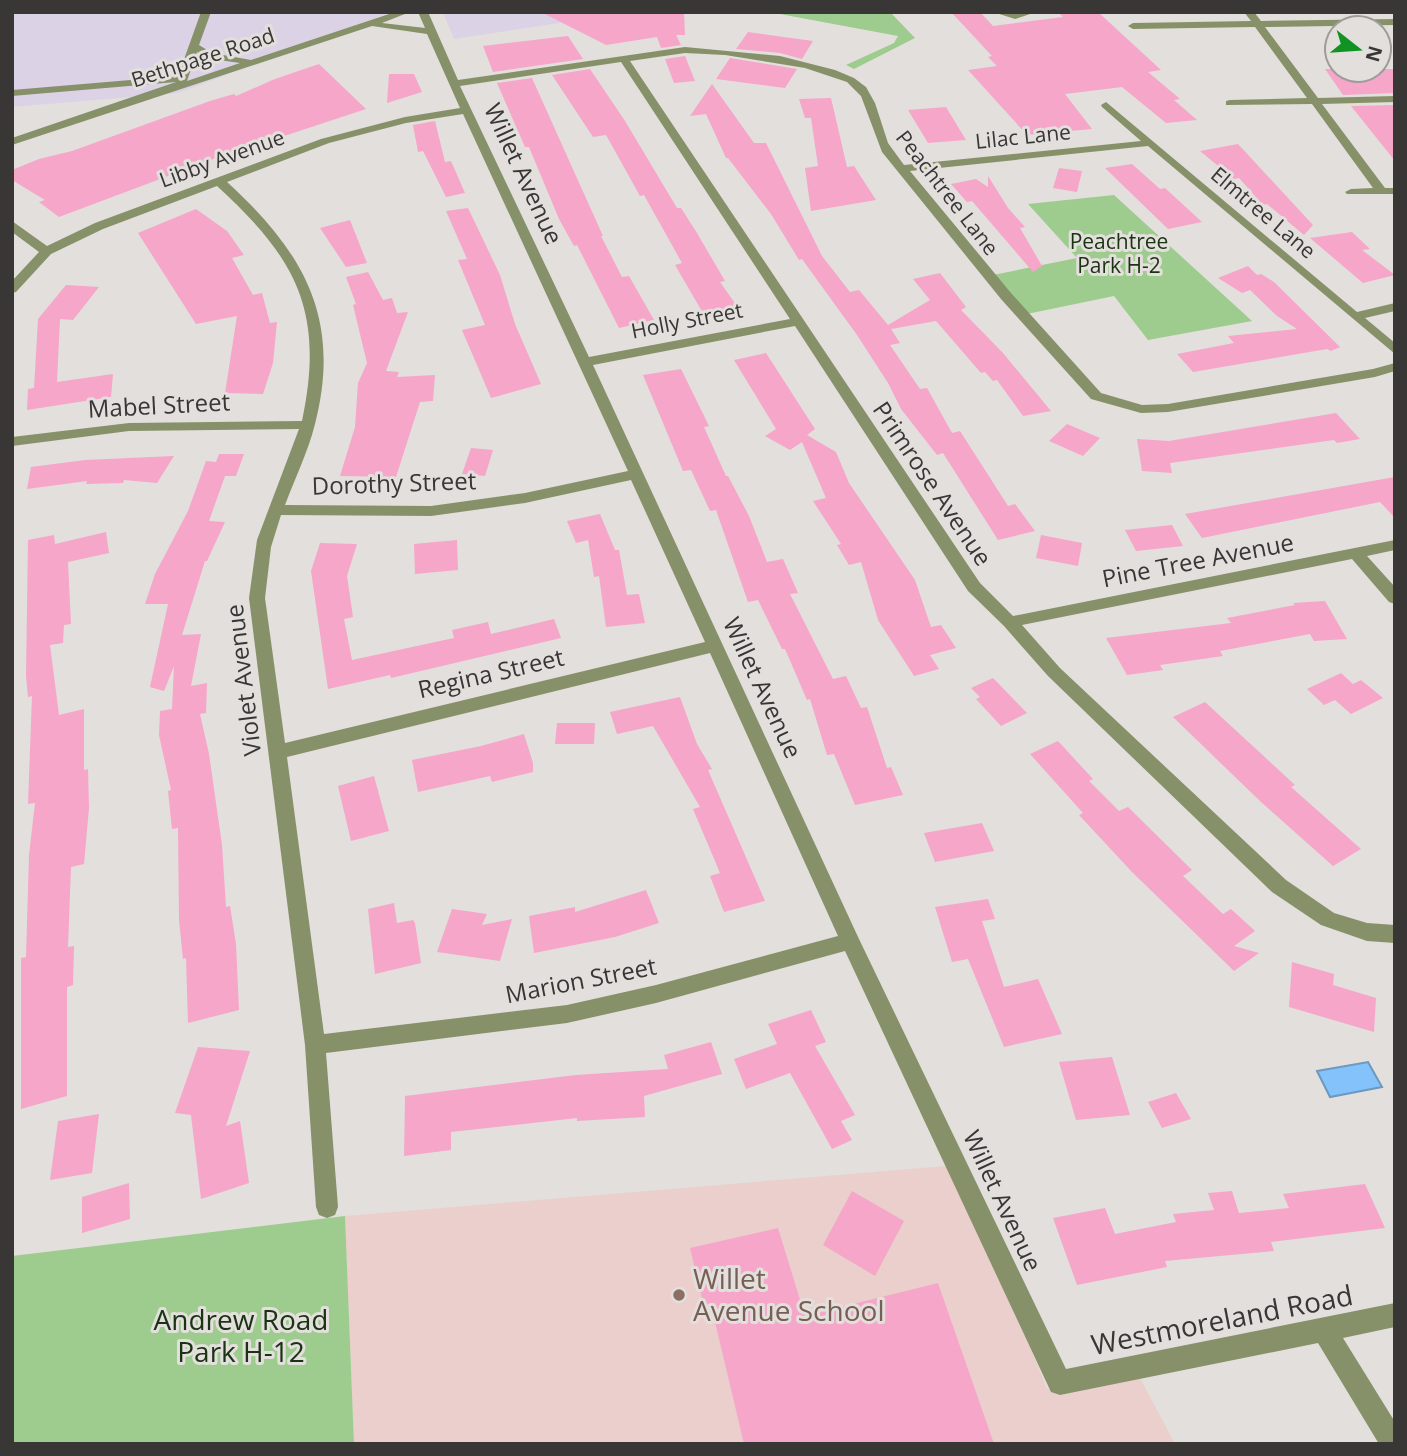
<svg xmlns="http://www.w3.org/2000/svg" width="1407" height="1456" viewBox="0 0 1407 1456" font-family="'Open Sans',sans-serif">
<rect width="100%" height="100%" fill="#e3dfdc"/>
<path fill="#dbd2e6" d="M 12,12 L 392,12 L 178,93 L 12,107 Z
M 443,12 L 632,12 L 454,39 Z"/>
<path fill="#eacfcc" d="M 958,1165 L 1047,1389 L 1138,1374 L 1175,1444 L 354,1444 L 345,1216 Z"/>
<path fill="#9ecc8f" d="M 769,12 L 890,12 L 915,38 L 854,69 L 846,65 L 894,43 L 898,36 Z
M 1114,195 L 1252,321 L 1148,340 L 1114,296 L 1022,315 L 988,276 L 1077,258 L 1028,204 Z
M 345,1216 L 354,1444 L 12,1444 L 12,1256 Z"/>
<path fill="#83c2fa" stroke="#6d98bf" stroke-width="2" d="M 1368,1062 L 1382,1087 L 1330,1097 L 1317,1071 Z"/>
<path fill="#f5a6c9" d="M 541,12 L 684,12 L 685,35 L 676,35 L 681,45 L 661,48 L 657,37 L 606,45 Z
M 951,12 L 980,12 L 993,26 L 1063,17 L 1058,12 L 1098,12 L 1161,70 L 1148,72 L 1180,99 L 1174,100 L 1197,120 L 1166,123 L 1122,87 L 1065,94 L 1092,129 L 1027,135 L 968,70 L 997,66 L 988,57 L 992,56 Z
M 748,32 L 813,41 L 802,59 L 780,53 L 736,49 Z
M 568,36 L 583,59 L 493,72 L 483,46 Z
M 685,56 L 695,81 L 674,83 L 665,59 Z
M 730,58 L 797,69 L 785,88 L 716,79 Z
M 319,64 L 366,109 L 266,142 L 264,140 L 59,217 L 39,202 L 45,200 L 12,180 L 12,170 L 39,159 L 72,151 L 210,101 L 234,94 L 236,96 L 275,79 Z
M 590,69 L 625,121 L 677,208 L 681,208 L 697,233 L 725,281 L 720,282 L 737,306 L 703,313 L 675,265 L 682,263 L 644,195 L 640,196 L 606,135 L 593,137 L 552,75 Z
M 1325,69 L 1395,69 L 1395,93 L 1343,95 Z
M 389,74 L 414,74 L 422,92 L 387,103 Z
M 532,78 L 603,236 L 601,236 L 622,277 L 629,276 L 654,320 L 619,328 L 577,245 L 574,246 L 559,219 L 529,147 L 525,147 L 497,83 Z
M 712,84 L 754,143 L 766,143 L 822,256 L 850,292 L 859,290 L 888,325 L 930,300 L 913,279 L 940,273 L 966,307 L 961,310 L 1003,353 L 1051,411 L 1023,416 L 997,380 L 993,381 L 985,372 L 981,373 L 936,321 L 891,329 L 900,343 L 890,345 L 920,389 L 927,388 L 952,433 L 960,431 L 1008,506 L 1015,504 L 1035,531 L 998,540 L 943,453 L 937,455 L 901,409 L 888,383 L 857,335 L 802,259 L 799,260 L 771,214 L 728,158 L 726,158 L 706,114 L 690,116 Z
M 831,98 L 847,167 L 854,166 L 876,200 L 811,211 L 805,168 L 818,166 L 811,118 L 805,118 L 799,99 Z
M 1395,105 L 1395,161 L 1351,106 Z
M 946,107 L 966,140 L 928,143 L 908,110 Z
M 435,121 L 445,162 L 451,161 L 465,193 L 446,197 L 423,151 L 418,152 L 413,125 Z
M 1238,144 L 1313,225 L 1304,235 L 1267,204 L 1263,205 L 1239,178 L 1234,179 L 1200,151 Z
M 1132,164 L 1160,189 L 1165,188 L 1202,222 L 1168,229 L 1105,168 Z
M 1059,168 L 1082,171 L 1077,192 L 1053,188 Z
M 988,176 L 1008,208 L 1025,227 L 1020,228 L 1042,266 L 1033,272 L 972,201 L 967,202 L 951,184 L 976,179 L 988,187 Z
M 468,208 L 500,275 L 515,324 L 541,384 L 491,398 L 462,330 L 485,325 L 458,260 L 467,259 L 446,211 Z
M 196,209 L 227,231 L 244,255 L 232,258 L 253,295 L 262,293 L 270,323 L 277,322 L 273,363 L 263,394 L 225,393 L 237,316 L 196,324 L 138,233 Z
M 350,220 L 367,263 L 346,267 L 320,228 Z
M 1352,232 L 1370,249 L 1362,250 L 1395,275 L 1363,283 L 1310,238 Z
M 1248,266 L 1257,275 L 1261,274 L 1274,282 L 1340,347 L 1331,351 L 1327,349 L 1193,372 L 1177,354 L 1234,343 L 1228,336 L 1297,329 L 1277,316 L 1250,290 L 1242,293 L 1218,278 Z
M 368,272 L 383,300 L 392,298 L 397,313 L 408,312 L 386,371 L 399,372 L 397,377 L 435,375 L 433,401 L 420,402 L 396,477 L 340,476 L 355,427 L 358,383 L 367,363 L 353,305 L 356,304 L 346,277 Z
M 66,285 L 99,287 L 73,320 L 60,319 L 57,382 L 113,374 L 111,397 L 27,410 L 28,389 L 34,388 L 38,319 Z
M 766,353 L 815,429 L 807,435 L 836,452 L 849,483 L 915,580 L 931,627 L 941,625 L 956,648 L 930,655 L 939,669 L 914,676 L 878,620 L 861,562 L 849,565 L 837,545 L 841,544 L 813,501 L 826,498 L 802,442 L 790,450 L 765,436 L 776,429 L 734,360 Z
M 681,369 L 709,426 L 704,427 L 726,476 L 728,476 L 749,516 L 767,562 L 783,559 L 798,593 L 790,594 L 833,679 L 846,676 L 861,708 L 867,707 L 887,768 L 891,767 L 903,795 L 855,805 L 834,754 L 827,755 L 810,699 L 807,700 L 785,649 L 782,649 L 758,600 L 748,602 L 716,510 L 710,511 L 691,470 L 683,471 L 643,375 Z
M 1336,413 L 1360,439 L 1337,443 L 1334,440 L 1170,463 L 1172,473 L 1142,471 L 1137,439 L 1169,441 Z
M 1067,424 L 1100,438 L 1083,456 L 1049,441 Z
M 471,448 L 493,450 L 485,476 L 462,474 Z
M 219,454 L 244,454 L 236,476 L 225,476 L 209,521 L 225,522 L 207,561 L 205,561 L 182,635 L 201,634 L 191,686 L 207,683 L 206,713 L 200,714 L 209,754 L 222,845 L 226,907 L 230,906 L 236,944 L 239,1010 L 188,1023 L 186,958 L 183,959 L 179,920 L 178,828 L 172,829 L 168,791 L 171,790 L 159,735 L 160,711 L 172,709 L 174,666 L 164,691 L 150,687 L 168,604 L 145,604 L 155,574 L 188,511 L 206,461 L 216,462 Z
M 174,456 L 157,483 L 124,480 L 123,483 L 86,484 L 87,481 L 27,489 L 31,467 L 85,460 Z
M 1395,477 L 1395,518 L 1380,502 L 1202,538 L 1185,514 Z
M 600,514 L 615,550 L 619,550 L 627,595 L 639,594 L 645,623 L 606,627 L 599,576 L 594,577 L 588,540 L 576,543 L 567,521 Z
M 1172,525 L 1183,546 L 1136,551 L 1125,530 Z
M 106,532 L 109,553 L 68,562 L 71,624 L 64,625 L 63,643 L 50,645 L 59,715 L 84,709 L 84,770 L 88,769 L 89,808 L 84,864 L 71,867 L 68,947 L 74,946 L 73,985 L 67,987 L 67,1096 L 21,1109 L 21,958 L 26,957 L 29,855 L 35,803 L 28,804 L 32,696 L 28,697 L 26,676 L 28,540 L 54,535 L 55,544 Z
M 1041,535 L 1082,543 L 1078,566 L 1036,558 Z
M 457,540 L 458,570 L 415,574 L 414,544 Z
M 320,543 L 357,544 L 347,576 L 353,617 L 344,619 L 352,660 L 454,638 L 452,630 L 488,622 L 491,634 L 554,619 L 561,638 L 391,678 L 390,675 L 328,689 L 311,571 Z
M 1325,601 L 1347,639 L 1314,641 L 1310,634 L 1220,651 L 1223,656 L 1160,665 L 1163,670 L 1127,675 L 1106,638 L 1231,623 L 1227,618 L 1295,605 L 1293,603 Z
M 1341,673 L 1353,684 L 1361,680 L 1383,698 L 1351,714 L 1335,700 L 1324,705 L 1307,689 Z
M 993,678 L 1027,713 L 1001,726 L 976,699 L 980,697 L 971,688 Z
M 680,697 L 697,744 L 712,769 L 708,770 L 765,901 L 724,912 L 710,876 L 720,873 L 693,809 L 700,807 L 653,726 L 617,734 L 610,712 Z
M 1205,702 L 1295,785 L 1291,787 L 1361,849 L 1333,866 L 1261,802 L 1173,717 Z
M 557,723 L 595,723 L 594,744 L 555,744 Z
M 524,734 L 533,763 L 533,772 L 492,782 L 490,776 L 418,792 L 412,760 L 481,746 Z
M 1058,741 L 1093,779 L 1089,781 L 1119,811 L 1128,807 L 1192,870 L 1183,876 L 1223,914 L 1231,909 L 1255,931 L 1234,946 L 1259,953 L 1234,971 L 1132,872 L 1079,815 L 1083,813 L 1030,754 Z
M 374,776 L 389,831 L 351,841 L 338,786 Z
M 982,823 L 994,851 L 935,862 L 924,833 Z
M 646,890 L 659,923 L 615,937 L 534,953 L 529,916 L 575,907 L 575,912 Z
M 988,899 L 995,919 L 982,921 L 1004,987 L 1038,979 L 1062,1034 L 1004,1047 L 968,959 L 952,962 L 935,907 Z
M 394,903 L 397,923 L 413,920 L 415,923 L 421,963 L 375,974 L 368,909 Z
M 452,909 L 487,914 L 482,925 L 512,919 L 500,961 L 437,952 Z
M 1292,962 L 1334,974 L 1333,985 L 1376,998 L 1374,1032 L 1289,1007 Z
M 811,1010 L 826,1042 L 815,1046 L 855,1115 L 841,1121 L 852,1140 L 832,1149 L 790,1073 L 746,1089 L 734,1059 L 777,1044 L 768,1024 Z
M 711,1042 L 722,1074 L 644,1096 L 645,1117 L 577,1121 L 577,1118 L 451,1132 L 451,1150 L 404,1156 L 405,1096 L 576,1075 L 668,1069 L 664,1055 Z
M 198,1047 L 250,1051 L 226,1126 L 240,1121 L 249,1183 L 201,1199 L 191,1115 L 175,1113 Z
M 1112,1057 L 1130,1115 L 1076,1120 L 1059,1062 Z
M 1176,1093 L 1191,1119 L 1162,1128 L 1148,1102 Z
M 99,1114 L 92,1173 L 50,1180 L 58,1121 Z
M 129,1183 L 130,1219 L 82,1233 L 82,1197 Z
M 1365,1184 L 1385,1228 L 1271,1242 L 1274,1251 L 1165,1261 L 1167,1267 L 1077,1285 L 1053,1218 L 1105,1208 L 1115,1234 L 1176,1222 L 1173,1214 L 1214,1210 L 1208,1193 L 1232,1191 L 1239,1213 L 1289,1208 L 1283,1194 Z
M 852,1191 L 904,1221 L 875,1276 L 823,1245 Z
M 778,1228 L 805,1316 L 938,1283 L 994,1444 L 744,1444 L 711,1305 L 704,1307 L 690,1248 Z"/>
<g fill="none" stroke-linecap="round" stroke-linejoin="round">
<path fill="#879169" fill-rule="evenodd" d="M 201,12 L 211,12 L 199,45 L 212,53 L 251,60 L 395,12 L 410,12 L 382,23 L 425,28 L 418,12 L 428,12 L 458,80 L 685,47 L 780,56 L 835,70 L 854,78 L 866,87 L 875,103 L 888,143 L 904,165 L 1141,141 L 1102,107 L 1101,105 L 1106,102 L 1357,312 L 1395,303 L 1395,311 L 1365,318 L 1395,343 L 1395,354 L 1148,146 L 910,171 L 1011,293 L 1101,393 L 1142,405 L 1168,404 L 1373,369 L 1395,363 L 1395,371 L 1375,377 L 1168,412 L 1141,413 L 1091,399 L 1001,299 L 882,152 L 861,96 L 847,82 L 805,68 L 725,55 L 685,53 L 630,61 L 980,583 L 1013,616 L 1395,540 L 1395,550 L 1367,556 L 1395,587 L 1395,604 L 1389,602 L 1352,559 L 1022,625 L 1060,668 L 1286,880 L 1334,913 L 1367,923 L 1395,925 L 1395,943 L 1367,941 L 1321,925 L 1272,892 L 1048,676 L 1004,626 L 968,591 L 795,326 L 593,365 L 859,939 L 1066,1369 L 1395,1303 L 1395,1327 L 1343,1338 L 1395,1422 L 1395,1444 L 1379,1444 L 1318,1343 L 1060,1395 L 1051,1392 L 845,951 L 656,1003 L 567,1023 L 326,1053 L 338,1207 L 335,1215 L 327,1218 L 319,1215 L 316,1207 L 305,1045 L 249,598 L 257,540 L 299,429 L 129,431 L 12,446 L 12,437 L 129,423 L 302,421 C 325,312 297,259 217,186 L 103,229 L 51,254 L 16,292 L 12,293 L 12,281 L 39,252 L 12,232 L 12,221 L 47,246 L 95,223 L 321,139 L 405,117 L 460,108 L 427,34 L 372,26 L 12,145 L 12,138 L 176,82 L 12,96 L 12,90 L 178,76 ZM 197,52 L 205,58 L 240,63 L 187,81 ZM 621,62 L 790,319 L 589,357 L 460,86 ZM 463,114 L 628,471 L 525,493 L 431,506 L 285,505 C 295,478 308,452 315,424 C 342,319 304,252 227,182 L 329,143 L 406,123 ZM 631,480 L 705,642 L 285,743 L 265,598 L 271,547 L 281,515 L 431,516 L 525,503 ZM 710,653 L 838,936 L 656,985 L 567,1005 L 324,1034 L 287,757 Z
M 993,12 L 1036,12 L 1015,19 Z
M 1244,12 L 1254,12 L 1261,21 L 1395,19 L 1395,25 L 1265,27 L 1318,98 L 1395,96 L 1395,102 L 1322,104 L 1385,188 L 1395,188 L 1395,194 L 1347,194 L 1345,192 L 1351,189 L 1373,188 L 1312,104 L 1226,105 L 1226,101 L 1230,100 L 1307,98 L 1255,27 L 1133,29 L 1128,26 L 1133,23 L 1251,21 Z"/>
</g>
<circle fill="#8d6e63" stroke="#e3dfdc" stroke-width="2.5" cx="679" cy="1295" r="7"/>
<g text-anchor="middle" stroke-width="6" stroke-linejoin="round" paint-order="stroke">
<g font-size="21" fill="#393736" stroke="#e3dfdc">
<text transform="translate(203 58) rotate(-18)" y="7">Bethpage Road</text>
<text transform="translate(1023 137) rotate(-6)" y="7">Lilac Lane</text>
<text transform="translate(222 159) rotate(-20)" y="7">Libby Avenue</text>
<text transform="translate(947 193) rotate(52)" y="7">Peachtree Lane</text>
<text transform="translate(1263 213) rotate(40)" y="7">Elmtree Lane</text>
<text transform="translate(687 321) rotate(-11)" y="7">Holly Street</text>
</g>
<g font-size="21" fill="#1a3312" stroke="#e3dfdc">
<text x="1119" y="249">Peachtree<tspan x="1119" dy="24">Park H-2</tspan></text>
</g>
<g font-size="24" fill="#393736" stroke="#e3dfdc">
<text transform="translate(523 174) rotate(65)" y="8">Willet Avenue</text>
<text transform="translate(159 406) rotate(-3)" y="8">Mabel Street</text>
<text transform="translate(394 484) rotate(-2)" y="8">Dorothy Street</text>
<text transform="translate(932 484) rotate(56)" y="8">Primrose Avenue</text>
<text transform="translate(1198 561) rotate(-11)" y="8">Pine Tree Avenue</text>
<text transform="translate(491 674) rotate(-13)" y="8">Regina Street</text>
<text transform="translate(244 680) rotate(-97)" y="8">Violet Avenue</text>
<text transform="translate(762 688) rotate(65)" y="8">Willet Avenue</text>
<text transform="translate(581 981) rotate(-11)" y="8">Marion Street</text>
<text transform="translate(1002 1201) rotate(65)" y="8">Willet Avenue</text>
</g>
<g font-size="28" fill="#785e54" stroke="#e3dfdc" text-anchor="start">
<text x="693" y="1289">Willet<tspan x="693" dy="32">Avenue School</tspan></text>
</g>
<g font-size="28" fill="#1a3312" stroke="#e3dfdc">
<text x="241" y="1330">Andrew Road<tspan x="241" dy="32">Park H-12</tspan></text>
</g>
<g font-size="28" fill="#393736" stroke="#e3dfdc">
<text transform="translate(1222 1320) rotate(-11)" y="10">Westmoreland Road</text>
</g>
</g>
<rect width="1407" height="1456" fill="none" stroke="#393736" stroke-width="28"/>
<g transform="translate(1358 49) rotate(107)"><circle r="33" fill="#e3dfdc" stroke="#9f9c9a" stroke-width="2"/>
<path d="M0-5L12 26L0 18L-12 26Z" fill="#119324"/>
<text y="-10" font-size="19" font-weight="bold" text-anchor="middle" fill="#393736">N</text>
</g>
</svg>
